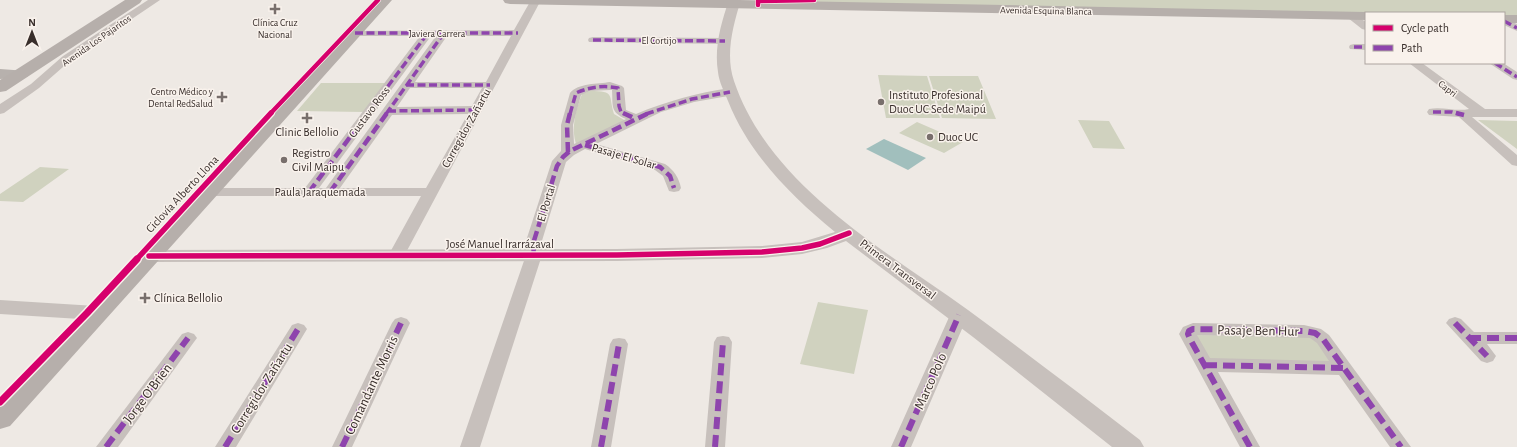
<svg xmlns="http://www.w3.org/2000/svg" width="1517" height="447" viewBox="0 0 1517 447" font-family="'Alegreya Sans',sans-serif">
<rect width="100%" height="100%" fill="#eee9e4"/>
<path fill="#d0d2bf" d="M 756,0 L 1517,0 L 1517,16 L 1504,16 L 1504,13 L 1366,13 L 796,3 Z
M 878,75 L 927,76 L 940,118 L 886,118 Z
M 929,76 L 978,76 L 996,119 L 942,118 Z
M 321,83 L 386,83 L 364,112 L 297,111 Z
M 590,91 C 616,91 608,95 614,114 L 626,121 L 577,146 C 570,131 576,109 582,94 Z
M 1078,120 L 1109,121 L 1125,149 L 1093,148 Z
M 1478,120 L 1517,121 L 1517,149 Z
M 917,122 L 963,142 L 944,153 L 899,133 Z
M 40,167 L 69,169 L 23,202 L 0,201 L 0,194 Z
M 818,302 L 868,310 L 854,374 L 800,364 Z
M 1194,335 L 1316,336 L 1333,361 L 1216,362 L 1207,358 Z"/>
<path fill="#a1bfbd" d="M 884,139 L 926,158 L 908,170 L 866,149 Z"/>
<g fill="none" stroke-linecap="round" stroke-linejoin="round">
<path fill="#c7c0bc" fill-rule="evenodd" d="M 148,0 L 160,0 L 71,60 L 39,88 L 4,113 L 0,114 L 0,104 L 31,84 L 63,56 Z
M 531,0 L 541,0 L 402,260 L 396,261 L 390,260 L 388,256 L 421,196 L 209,196 L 204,195 L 202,192 L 204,189 L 209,188 L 305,188 L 420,36 L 355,36 L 350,33 L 351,31 L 514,30 ZM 431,36 L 436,36 L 326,188 L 319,188 ZM 447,36 L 511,36 L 486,82 L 415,82 ZM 410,88 L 482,88 L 472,106 L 397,107 ZM 468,114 L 426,188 L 340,188 L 392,115 Z
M 1352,13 L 1366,22 L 1366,30 L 1362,29 L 1348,18 L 1347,16 Z
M 1504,18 L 1517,24 L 1517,31 L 1504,25 Z
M 593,37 L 725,38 L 730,41 L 725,44 L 589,42 L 588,40 L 589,38 Z
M 1354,44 L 1366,44 L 1366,50 L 1350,49 L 1349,47 L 1350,45 Z
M 1409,63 L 1422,63 L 1485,109 L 1517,109 L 1517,117 L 1472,117 L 1517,155 L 1517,166 L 1512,165 L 1459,117 L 1429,115 L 1427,112 L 1429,109 C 1442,106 1456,112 1469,109 Z
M 1489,63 L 1503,63 L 1517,72 L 1517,80 L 1513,79 Z
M 610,82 L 622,86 L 624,88 L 626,110 L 636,114 C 667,101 697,93 730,88 L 734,89 L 736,92 L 734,95 L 694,102 L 661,112 L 596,144 L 665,164 C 674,170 679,178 681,188 L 679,191 L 674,192 L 669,191 L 663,176 L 655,170 L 585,149 L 574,155 L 566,162 L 541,244 L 542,255 L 480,447 L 460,447 L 526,255 L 525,244 L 552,161 L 561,151 L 561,125 L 570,93 C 578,83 598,84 610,82 ZM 610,90 L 612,90 C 613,106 610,112 626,119 L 574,144 L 573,125 L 581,95 L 590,91 Z
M 959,309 L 965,311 L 968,315 L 911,447 L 891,447 L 950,315 L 953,311 Z
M 401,317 L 407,319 L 410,323 L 352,447 L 332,447 L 392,323 L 395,319 Z
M 1455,317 L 1461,319 L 1474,332 L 1517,332 L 1517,344 L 1487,344 L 1496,356 L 1493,361 L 1487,363 L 1481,361 L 1446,323 L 1449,319 Z
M 298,323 L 304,325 L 307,329 L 236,447 L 215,447 L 292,325 Z
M 1193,323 L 1304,325 L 1321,329 L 1329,335 L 1411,447 L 1390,447 L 1339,375 L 1218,372 L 1260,447 L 1240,447 L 1179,334 L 1183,327 ZM 1197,335 L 1310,338 L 1317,343 L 1329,361 L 1210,358 Z
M 188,332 L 194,334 L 197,338 L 194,342 L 118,447 L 96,447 L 182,334 Z
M 723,336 L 729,337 L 732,342 L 725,447 L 705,447 L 714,342 L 717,337 Z
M 619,338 L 625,339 L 628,344 L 611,447 L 591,447 L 610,344 L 613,339 Z"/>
<path fill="#c7c0bc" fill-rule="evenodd" d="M 729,0 L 741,0 C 733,25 725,55 734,81 C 769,185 883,249 968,310 C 1026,353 1083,396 1140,440 L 1144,447 L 1112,447 L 973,337 L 846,241 L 827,248 L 802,254 L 762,258 L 617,261 L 149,262 L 142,260 L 139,256 L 142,252 L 149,250 L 617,249 L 762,246 L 802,242 L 835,232 C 791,196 749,154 728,101 C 724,91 719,82 718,72 C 714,48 721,23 729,0 Z
M 0,300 L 96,306 L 104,308 L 107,313 L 104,318 L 96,320 L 0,314 Z"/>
<path fill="#b7b1ad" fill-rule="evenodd" d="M 0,69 L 27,71 L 29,74 L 27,77 L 0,79 Z"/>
<path fill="#b6afab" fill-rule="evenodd" d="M 125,0 L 142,0 L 140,3 L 6,91 L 0,92 L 0,80 Z
M 377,0 L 392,0 L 10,426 L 0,429 L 0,399 Z
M 503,0 L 739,0 L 1366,12 L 1371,13 L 1366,13 L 1366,20 L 510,4 L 505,3 Z
M 1504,15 L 1517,15 L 1517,23 L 1504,23 Z"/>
<path stroke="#8e44ad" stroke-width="3.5" stroke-dasharray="8 3.5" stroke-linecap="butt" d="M 1504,21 L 1517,28
M 355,33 L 518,33
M 593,40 L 725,41
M 1354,47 L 1366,47
M 1495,63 L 1517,77
M 406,85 L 490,85
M 388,111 L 476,110
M 1433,112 L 1452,112 L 1460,114
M 367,114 L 428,33
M 386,114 L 444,33
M 570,114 L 576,93 C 589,87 604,85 618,88 L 619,106 L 621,112 L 625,114
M 646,114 L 692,99 L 730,92"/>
<path stroke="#8e44ad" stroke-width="4.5" stroke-dasharray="10 4.5" stroke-linecap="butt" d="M 623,113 L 634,118
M 1456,113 L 1464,115
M 585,145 L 660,167 L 670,176 L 674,188
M 568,152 L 567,125 L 570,113
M 309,192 L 368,113
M 330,192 L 387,113
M 534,255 L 533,244 L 557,166 L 563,157 L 570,151 L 649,113"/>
<path stroke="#8e44ad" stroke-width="6" stroke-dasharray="12 6" stroke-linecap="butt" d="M 1455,323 L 1487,356
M 1469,338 L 1517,338
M 1205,365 L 1344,368
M 106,447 L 188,338
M 225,447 L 298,329
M 342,447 L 401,323
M 601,447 L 619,344
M 715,447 L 723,342
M 901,447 L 959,315
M 1250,447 L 1190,339 L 1188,334 L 1189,331 L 1193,329 L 1304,331 L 1315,333 L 1323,339 L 1401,447"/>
<defs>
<path id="cycleway-far2" d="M 758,5 L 758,1 L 814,0
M 270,114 L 378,0"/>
<path id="cycleway-far1" d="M 149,256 L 617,255 L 762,252 L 802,248 L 820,244 L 849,233
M 136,260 L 271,113"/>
<path id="cycleway" d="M 0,402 L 87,313 L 137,259"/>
</defs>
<use href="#cycleway-far2" stroke="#f9f2ec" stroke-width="6"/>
<use href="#cycleway-far1" stroke="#f9f2ec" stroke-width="8"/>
<use href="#cycleway" stroke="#f9f2ec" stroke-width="10"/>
<use href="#cycleway-far2" stroke="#d6006c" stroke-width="4.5"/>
<use href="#cycleway-far1" stroke="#d6006c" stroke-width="5.5"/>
<use href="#cycleway" stroke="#d6006c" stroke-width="7"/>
</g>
<g fill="#786f6c" stroke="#f9f2ec" stroke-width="1.5">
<path d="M273 3h4v4h4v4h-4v4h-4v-4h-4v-4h4z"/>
<path d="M220 91h4v4h4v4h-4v4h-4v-4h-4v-4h4z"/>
<circle cx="881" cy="102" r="4"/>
<path d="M305 112h4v4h4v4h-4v4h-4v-4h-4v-4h4z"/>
<circle cx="930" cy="137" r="4"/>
<circle cx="284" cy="160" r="4"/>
<path d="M143 292h4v4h4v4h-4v4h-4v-4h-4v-4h4z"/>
</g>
<g text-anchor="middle" stroke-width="3" stroke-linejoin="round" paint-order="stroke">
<g font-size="10" fill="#382e2b" stroke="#f9f2ec">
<text transform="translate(1046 10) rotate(1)" y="4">Avenida Esquina Blanca</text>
<text x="437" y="37">Javiera Carrera</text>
<text transform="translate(96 40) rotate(-35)" y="4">Avenida Los Pajaritos</text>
<text x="659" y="44">El Cortijo</text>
<text transform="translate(1448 88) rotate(37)" y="4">Capri</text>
</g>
<g font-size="10" fill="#382e2b" stroke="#f9f2ec">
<text x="275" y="26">Clínica Cruz<tspan x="275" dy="12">Nacional</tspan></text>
<text x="213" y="95" text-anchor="end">Centro Médico y<tspan x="213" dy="12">Dental RedSalud</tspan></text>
</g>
<g font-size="12" fill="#382e2b" stroke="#f9f2ec" text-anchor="start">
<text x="889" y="99">Instituto Profesional<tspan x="889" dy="14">Duoc UC Sede Maipú</tspan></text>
<text x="307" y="136" text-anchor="middle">Clinic Bellolio</text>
<text x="938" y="141">Duoc UC</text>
<text x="292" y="157">Registro<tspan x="292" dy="14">Civil Maipu</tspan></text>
<text x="154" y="302">Clínica Bellolio</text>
</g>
<g font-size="12" fill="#382e2b" stroke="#f9f2ec">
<text transform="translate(369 112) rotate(-53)" y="4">Gustavo Ross</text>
<text transform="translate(466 128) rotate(-61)" y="4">Corregidor Zañartu</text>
<text transform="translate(624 156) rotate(16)" y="4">Pasaje El Solar</text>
<text x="320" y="196">Paula Jaraquemada</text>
<text transform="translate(182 194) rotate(-47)" y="4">Ciclovía Alberto Llona</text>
<text transform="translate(546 203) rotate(-73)" y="4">El Portal</text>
<text x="500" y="248">José Manuel Irarrázaval</text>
<text transform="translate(898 269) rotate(37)" y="4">Primera Transversal</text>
</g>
<g font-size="14" fill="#382e2b" stroke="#f9f2ec">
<text transform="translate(1258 330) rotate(1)" y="5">Pasaje Ben Hur</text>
<text transform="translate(930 381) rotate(-66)" y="5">Marco Polo</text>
<text transform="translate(371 385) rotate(-65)" y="5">Comandante Morris</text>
<text transform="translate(261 388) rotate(-58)" y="5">Corregidor Zañartu</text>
<text transform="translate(147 393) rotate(-53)" y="5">Jorge O'Brien</text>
</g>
</g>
<rect x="1365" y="12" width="140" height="52" fill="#f9f2ec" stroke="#aca49f"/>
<rect x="1373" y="25" width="20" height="6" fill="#d6006c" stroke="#aca49f"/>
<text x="1401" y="32" font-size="12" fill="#382e2b">Cycle path</text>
<rect x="1373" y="45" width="20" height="6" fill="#8e44ad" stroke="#aca49f"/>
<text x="1401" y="52" font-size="12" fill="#382e2b">Path</text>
<g transform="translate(32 32)" stroke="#f9f2ec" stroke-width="3" paint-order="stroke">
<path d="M0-3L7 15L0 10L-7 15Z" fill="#382e2b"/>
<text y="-6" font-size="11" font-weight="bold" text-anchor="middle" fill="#382e2b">N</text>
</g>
</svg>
